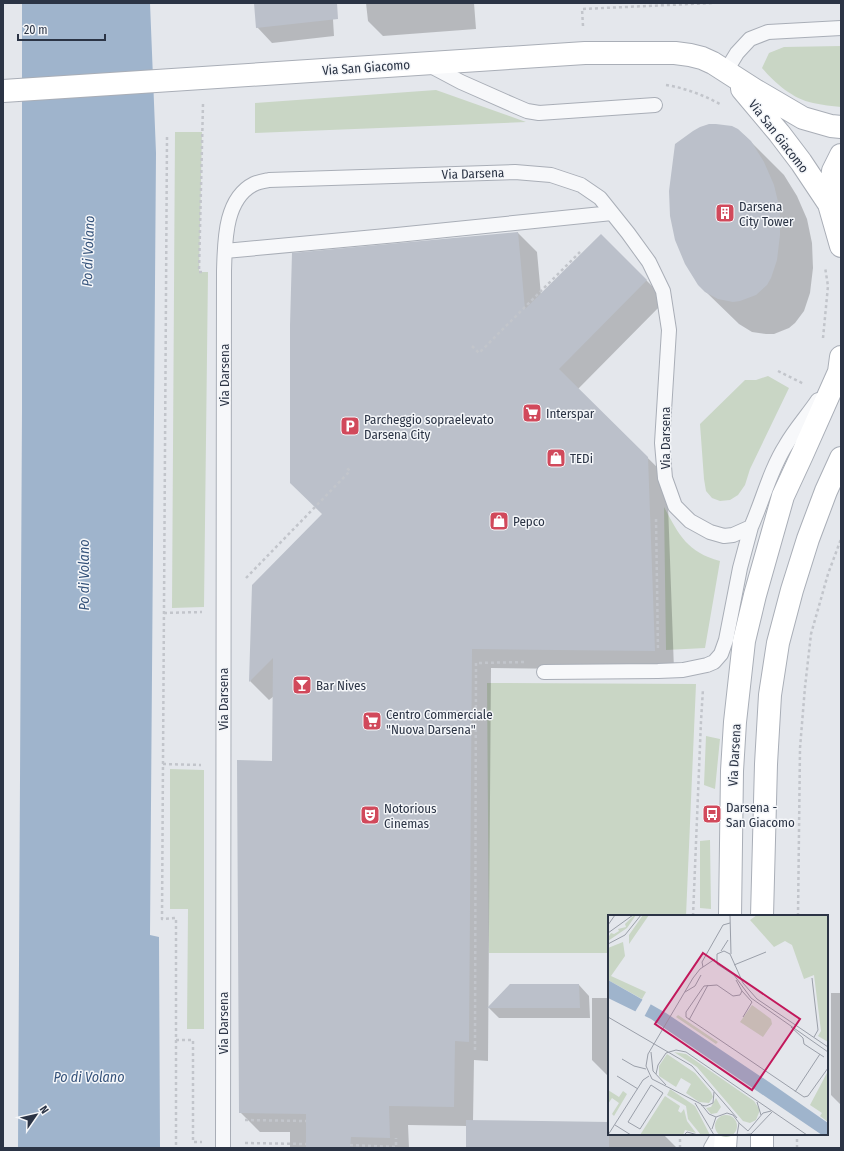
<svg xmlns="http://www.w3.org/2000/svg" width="844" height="1151" viewBox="0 0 844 1151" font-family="'Fira Sans Condensed',sans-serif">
<rect width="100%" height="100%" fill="#e4e7ec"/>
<path fill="#c9d6c5" d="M 841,46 L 841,107 C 832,106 822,105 813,103 C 793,99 775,83 762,68 L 769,53 L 784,47 Z
M 436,90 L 526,122 L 255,133 L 255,103 Z
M 175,132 L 202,132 L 199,272 L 208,272 L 204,607 L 172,608 Z
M 768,376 L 789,388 L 750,469 L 745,485 L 738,495 L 730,500 L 720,501 L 712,498 L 706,491 L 704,479 L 700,424 L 745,380 L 756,380 Z
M 664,507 C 679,535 687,552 720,561 L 705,648 L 666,650 Z
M 487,683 L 696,684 L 686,916 L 609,916 L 609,953 L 489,953 Z
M 706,736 L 720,739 L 715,789 L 704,785 Z
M 170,769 L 204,770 L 204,1029 L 187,1029 L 188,909 L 170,909 Z
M 710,840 L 711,909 L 700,908 L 700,841 Z"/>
<path fill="#9fb4cc" d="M 22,3 L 150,3 L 156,153 L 150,935 L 159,937 L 160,1148 L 18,1148 L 22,411 Z"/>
<path fill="#0003" d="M 255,3 L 332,3 L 334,36 L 272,43 L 257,27 Z
M 366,3 L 474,3 L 476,29 L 383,36 L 368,21 Z
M 744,135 L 784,175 L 797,196 L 807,219 L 812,243 L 813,268 L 810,293 L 804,311 L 795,323 L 789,328 L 774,334 L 766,334 L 752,332 L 739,324 L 705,291 Z
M 518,233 L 537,252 L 541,295 L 601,235 L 666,300 L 578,389 L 667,477 L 674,670 L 491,668 L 488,1061 L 474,1060 L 473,1121 L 609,1123 L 609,1134 L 663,1134 L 677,1148 L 467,1148 L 467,1126 L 408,1125 L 409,1148 L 290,1148 L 290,1132 L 260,1132 L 240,1112 L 273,762 L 274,696 L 269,700 L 250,681 L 323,514 Z
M 511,985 L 579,985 L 589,996 L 590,1018 L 499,1018 L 489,1008 Z
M 831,993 L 841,993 L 841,1105 L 831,1095 Z
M 592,998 L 609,998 L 609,1075 L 607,1075 L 592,1060 Z"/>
<path fill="#bbc0ca" d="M 254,3 L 337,3 L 338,19 L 256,28 Z
M 709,124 L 716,124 L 732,126 L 738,129 L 751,141 L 764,162 L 774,185 L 780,210 L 780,235 L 777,260 L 771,278 L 767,285 L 756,295 L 740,301 L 733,302 L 718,299 L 705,292 L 698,285 L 685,264 L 675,240 L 670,216 L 669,191 L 675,144 L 693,131 L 700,127 Z
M 518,232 L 525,309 L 601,234 L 647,280 L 559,369 L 648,457 L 655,651 L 472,649 L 469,1042 L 455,1041 L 454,1107 L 389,1106 L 390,1138 L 351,1137 L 350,1148 L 306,1148 L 306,1114 L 239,1113 L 237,760 L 272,761 L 273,658 L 249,682 L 252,585 L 322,514 L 290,483 L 290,325 L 292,253 Z
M 510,984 L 579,984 L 580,1008 L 487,1008 Z
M 466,1120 L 609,1122 L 609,1148 L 466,1148 Z"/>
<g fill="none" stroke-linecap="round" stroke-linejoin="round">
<defs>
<path id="service" d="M 429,65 L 461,82 L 513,105 L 527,111 L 539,113 L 655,105
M 726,71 L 737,53 L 750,39 L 768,32 L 841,28
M 225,251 L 397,235 L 612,213
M 544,672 L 658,671 L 683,670 L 707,665 L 714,662 L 721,654 L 726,640 L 740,568 L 751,527
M 223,1148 L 224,271 C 225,243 224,199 254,184 C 258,182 264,181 269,180 L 515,172 L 551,175 L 581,185 L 600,198 L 628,233 L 649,262 L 663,291 L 669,330 L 662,443 L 665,478 L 675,506 L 690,521 L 710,532 L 724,536 L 733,535 L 751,527 C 763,500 770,470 786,445 C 795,429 808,415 818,400
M 711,1148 L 719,1134"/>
<path id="secondary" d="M 742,89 L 779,133 L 801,162 L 829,204
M 3,91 L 585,53 L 675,53 L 690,55 L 702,58 L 713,63 L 755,90 L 803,118 L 831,126 L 841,127
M 841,155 L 833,171 L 829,204 L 841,246
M 730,916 L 732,771 L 735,722 L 744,641 L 755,595 L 783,496 L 802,455 L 839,372 L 841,357
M 762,916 L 766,764 L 770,695 L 778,643 L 792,590 L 808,539 L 826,491 L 841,458
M 762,1134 L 762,1148
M 725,1148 L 726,1134"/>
</defs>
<use href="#service" stroke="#a9aeb7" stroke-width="16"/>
<use href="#secondary" stroke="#a9aeb7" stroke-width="24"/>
<path stroke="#c2c5cb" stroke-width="2.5" stroke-dasharray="3 3" stroke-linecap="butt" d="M 583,26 L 582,9 L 712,3
M 666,85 C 685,88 703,95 720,104
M 167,137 L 162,919 L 176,918 L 176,1148
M 202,272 L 199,272 L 203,104
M 823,338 L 828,286 L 825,267
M 472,346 L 479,353 L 580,252
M 778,371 L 804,384
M 656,519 L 658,650
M 246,578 L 350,471 L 347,468
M 164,613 L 202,612
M 163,764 L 201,765
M 693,916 L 701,721 L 703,689
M 798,916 L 800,748 L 805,687 L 811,634 L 828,574 L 841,539
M 176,1040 L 193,1040 L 193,1142 L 202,1142
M 475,1050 L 476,663 L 525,662
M 245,1120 L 306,1121
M 245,1143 L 306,1144
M 350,1145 L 396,1147 L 396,1138
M 680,1148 L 680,1134
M 797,1148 L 797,1134"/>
<use href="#service" stroke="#f7f8fa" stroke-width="14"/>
<use href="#secondary" stroke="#fff" stroke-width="22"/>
</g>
<defs>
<symbol id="building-square" viewBox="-11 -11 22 22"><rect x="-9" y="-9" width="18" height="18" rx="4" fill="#d1495b" stroke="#f4f6f9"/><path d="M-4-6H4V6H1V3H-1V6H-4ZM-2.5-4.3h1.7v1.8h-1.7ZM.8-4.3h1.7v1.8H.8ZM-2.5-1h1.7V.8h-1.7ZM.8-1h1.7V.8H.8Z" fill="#fff"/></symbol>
<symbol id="supermarket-square" viewBox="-11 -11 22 22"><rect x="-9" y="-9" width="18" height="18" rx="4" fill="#d1495b" stroke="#f4f6f9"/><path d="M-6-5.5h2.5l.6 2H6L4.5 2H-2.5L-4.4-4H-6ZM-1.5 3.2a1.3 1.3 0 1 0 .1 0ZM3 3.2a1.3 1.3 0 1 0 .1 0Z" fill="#fff"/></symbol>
<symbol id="parking-square" viewBox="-11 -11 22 22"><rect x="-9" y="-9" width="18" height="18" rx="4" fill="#d1495b" stroke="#f4f6f9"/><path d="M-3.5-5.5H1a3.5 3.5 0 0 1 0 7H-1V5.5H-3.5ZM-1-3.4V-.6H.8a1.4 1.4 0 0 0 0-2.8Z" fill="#fff"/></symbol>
<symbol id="shop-square" viewBox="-11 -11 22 22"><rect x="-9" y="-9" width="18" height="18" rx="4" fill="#d1495b" stroke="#f4f6f9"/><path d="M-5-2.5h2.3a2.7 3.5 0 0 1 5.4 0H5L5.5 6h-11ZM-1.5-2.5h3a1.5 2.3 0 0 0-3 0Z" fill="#fff"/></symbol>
<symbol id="bar-square" viewBox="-11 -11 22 22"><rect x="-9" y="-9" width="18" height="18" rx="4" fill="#d1495b" stroke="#f4f6f9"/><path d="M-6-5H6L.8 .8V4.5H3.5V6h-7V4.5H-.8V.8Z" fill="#fff"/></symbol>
<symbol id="bus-square" viewBox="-11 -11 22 22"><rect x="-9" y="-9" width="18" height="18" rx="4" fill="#d1495b" stroke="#f4f6f9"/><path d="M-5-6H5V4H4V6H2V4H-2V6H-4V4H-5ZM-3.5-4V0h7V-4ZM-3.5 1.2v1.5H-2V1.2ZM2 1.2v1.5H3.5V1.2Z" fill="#fff"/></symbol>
<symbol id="theatre-square" viewBox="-11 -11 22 22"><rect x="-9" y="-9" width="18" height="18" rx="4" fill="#d1495b" stroke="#f4f6f9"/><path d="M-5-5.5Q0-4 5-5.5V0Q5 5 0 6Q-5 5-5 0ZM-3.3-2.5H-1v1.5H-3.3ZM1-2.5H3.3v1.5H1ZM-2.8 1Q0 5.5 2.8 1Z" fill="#fff"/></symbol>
</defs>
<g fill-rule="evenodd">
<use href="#building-square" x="714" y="202" width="22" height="22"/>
<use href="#supermarket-square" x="521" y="402" width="22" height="22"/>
<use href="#parking-square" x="339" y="415" width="22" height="22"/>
<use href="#shop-square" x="545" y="447" width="22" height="22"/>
<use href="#shop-square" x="488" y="510" width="22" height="22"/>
<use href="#bar-square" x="291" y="674" width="22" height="22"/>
<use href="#supermarket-square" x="361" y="710" width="22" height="22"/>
<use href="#bus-square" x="701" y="803" width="22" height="22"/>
<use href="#theatre-square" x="359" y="804" width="22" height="22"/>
</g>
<g text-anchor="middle" stroke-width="3" stroke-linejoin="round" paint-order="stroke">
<g font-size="13" fill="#2b3445" stroke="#f4f6f9">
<text transform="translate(366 67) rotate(-4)" y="5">Via San Giacomo</text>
<text transform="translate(779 136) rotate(52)" y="5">Via San Giacomo</text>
<text transform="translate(473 173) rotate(-2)" y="5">Via Darsena</text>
<text transform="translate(224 375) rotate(-90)" y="5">Via Darsena</text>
<text transform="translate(665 438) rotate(-90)" y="5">Via Darsena</text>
<text transform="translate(223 699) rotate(-90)" y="5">Via Darsena</text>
<text transform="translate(734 755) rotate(-87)" y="5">Via Darsena</text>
<text transform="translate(223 1023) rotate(-90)" y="5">Via Darsena</text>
</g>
<g font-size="13" fill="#2b3445" stroke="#f4f6f9" text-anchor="start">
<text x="739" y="211">Darsena<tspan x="739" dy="15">City Tower</tspan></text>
<text x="546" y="418">Interspar</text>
<text x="364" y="424">Parcheggio sopraelevato<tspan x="364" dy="15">Darsena City</tspan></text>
<text x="570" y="463">TEDi</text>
<text x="513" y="526">Pepco</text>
<text x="316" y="690">Bar Nives</text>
<text x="386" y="719">Centro Commerciale<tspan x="386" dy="15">"Nuova Darsena"</tspan></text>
<text x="726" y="812">Darsena -<tspan x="726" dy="15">San Giacomo</tspan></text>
<text x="384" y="813">Notorious<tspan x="384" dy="15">Cinemas</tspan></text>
</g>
<g font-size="14" font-style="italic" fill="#34527a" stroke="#f4f6f9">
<text transform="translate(88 251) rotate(-88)" y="5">Po di Volano</text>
<text transform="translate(84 575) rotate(-90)" y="5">Po di Volano</text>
<text x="89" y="1082">Po di Volano</text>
</g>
</g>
<g transform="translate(608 915)">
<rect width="220" height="220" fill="#e4e7ec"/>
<path d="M 26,0 L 28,0 L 19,13 L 0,26 L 0,19 L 1,21 L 3,18 L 6,19 L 11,16 L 10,14 L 18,12 L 17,9 ZM 35,0 L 41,0 L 21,29 L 21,20 ZM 149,0 L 220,0 L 220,127 L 210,121 L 213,116 L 206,60 L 196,64 L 184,30 L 177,26 L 166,32 L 142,5 ZM 15,27 L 17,41 L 3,61 L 38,77 L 34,84 L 0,65 L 0,33 ZM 144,90 L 163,104 L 164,109 L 155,122 L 132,107 ZM 70,100 L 110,127 L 108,129 L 68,102 ZM 66,137 L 78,139 L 146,186 L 152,195 L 148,205 L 142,208 L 135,206 L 89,152 ZM 59,139 L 87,158 L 103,177 L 105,182 L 101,188 L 91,187 L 78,178 L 83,169 L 73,163 L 68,172 L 51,161 L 51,151 ZM 220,156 L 220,207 L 212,201 L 214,198 L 202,190 ZM 62,174 L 87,191 L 102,220 L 93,220 L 80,204 L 78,191 L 59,180 ZM 0,175 L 11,182 L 15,176 L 19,179 L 6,201 L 4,199 L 11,188 L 4,183 L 0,189 ZM 57,181 L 72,191 L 70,196 L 73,198 L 76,194 L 79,206 L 88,218 L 77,215 L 75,220 L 32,220 ZM 108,183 L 113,192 L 109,198 L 103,199 L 98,193 L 103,192 ZM107 211a11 11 0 1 1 22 0a11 11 0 1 1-22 0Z" fill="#c9d6c5"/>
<path d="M 0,65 L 58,98 L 164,169 L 220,208 L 220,220 L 214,220 L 43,104 L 0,83 Z" fill="#9fb4cc"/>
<path d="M 36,82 L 44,87 L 36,102 L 27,97 Z" fill="#e4e7ec"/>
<path fill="none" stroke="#9a9fa9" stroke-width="1" d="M 122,0 L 123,39M 0,10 L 7,0M 0,18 L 25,0M 0,29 L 17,20 L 33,0M 113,36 L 120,25M 107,44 L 92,54 L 85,63 L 40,139 L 38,151 L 44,164 L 93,189 L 101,199 L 108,202M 126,50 L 158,37M 95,52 L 94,47 L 115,10 L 122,8M 204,63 L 210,115 L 206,122M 128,65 L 134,76 L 132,80 L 125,81 L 109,70 L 96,71 L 78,97 L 78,102 L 196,182 L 200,181 L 220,153M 134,76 L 144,87 L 135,102M 77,77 L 87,71 L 93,60M 0,102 L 84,151 L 129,203M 81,105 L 100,70M 183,112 L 195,123 L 196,129 L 216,142M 220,132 L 149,84 L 135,68 L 122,39 L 116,36 L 109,39 L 109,49 L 126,60 L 143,83 L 220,137M 43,137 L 45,156 L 58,170M 14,144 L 26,151 L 38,154M 48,159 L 50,150 L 58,138 L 68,135 L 78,137 L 199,220M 9,161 L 30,174M 43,170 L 55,178 L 32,214 L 20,207 ZM 187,177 L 212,139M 149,187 L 153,200M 87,188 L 106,220M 93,190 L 98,191 L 105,188 L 106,177M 131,208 L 140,216M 7,210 L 23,220M 104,214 L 108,202 L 119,198 L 125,200 L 131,208 L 129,220M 140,216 L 155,198 L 163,196M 143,219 L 164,197M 0,220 L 35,165 L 41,161M 76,220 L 79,217 L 90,220M 131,220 L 143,219"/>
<path fill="#c2185b" fill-opacity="0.15" stroke="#c2185b" stroke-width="2" d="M 95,38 L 192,104 L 144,175 L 47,109 Z"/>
<rect width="220" height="220" fill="none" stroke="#2b3445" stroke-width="2"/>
</g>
<rect width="844" height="1151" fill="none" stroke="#2b3445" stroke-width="8"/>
<g transform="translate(36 1115) rotate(56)" stroke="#f4f6f9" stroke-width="3" paint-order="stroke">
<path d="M0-3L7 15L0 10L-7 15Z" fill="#2b3445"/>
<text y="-6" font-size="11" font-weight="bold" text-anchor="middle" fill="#2b3445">N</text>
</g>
<path d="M18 34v6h87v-6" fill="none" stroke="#2b3445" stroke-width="2"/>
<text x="24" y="34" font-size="12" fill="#2b3445" stroke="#f4f6f9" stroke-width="3" paint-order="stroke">20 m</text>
</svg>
